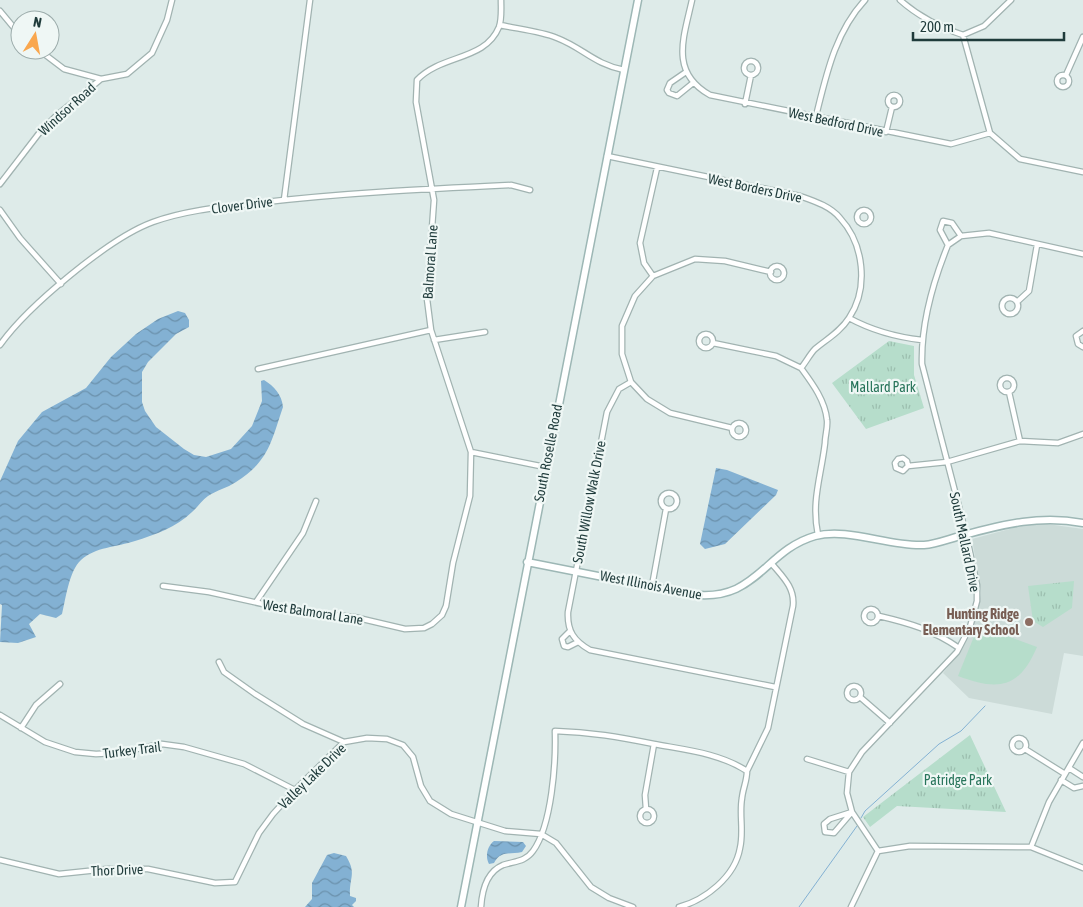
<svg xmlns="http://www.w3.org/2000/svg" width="1083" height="907" viewBox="0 0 1083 907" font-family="'Asap Condensed',sans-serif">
<defs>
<pattern id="park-tufts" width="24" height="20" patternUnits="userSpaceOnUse" patternTransform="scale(1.25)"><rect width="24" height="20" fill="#b6ddcb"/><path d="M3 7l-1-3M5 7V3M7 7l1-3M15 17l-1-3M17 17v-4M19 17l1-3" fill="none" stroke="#9cbfaf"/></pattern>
<pattern id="water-waves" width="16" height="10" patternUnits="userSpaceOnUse" patternTransform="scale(1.25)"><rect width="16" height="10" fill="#83b1d3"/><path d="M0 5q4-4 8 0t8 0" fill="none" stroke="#6b91ac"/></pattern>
</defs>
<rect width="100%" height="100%" fill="#deebe9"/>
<path fill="#ccdbd8" d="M 1028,524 L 1047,524 L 1083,529 L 1083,656 L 1064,653 L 1052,714 L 969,698 L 943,673 L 961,651 L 970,635 L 978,610 L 981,593 L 972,539 Z"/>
<path fill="#b6ddcb" d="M 983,627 L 1037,647 C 1019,689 998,691 958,676 L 977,629 Z"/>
<path fill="url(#park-tufts)" d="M 889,341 L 914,346 L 914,375 L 924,408 L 866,429 L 832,383 Z
M 1074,581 L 1072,608 L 1043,627 L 1033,621 L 1028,586 Z
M 970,735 L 1006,812 L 897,806 L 870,827 L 863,817 Z"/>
<path fill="url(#water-waves)" d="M 178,311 L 185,313 L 189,320 L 189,327 L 176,334 L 148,362 L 142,372 L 142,402 L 145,411 L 156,427 L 184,449 L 194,455 L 206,457 L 231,449 L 252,426 L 262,401 L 261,381 L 264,380 C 274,386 282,395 283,407 C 271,442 269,461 236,482 C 227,488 217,490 208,496 C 202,500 198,507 192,512 C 177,527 154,535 135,541 C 117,547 95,547 81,560 C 69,571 66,598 62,614 L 56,618 L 40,614 L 29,624 L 36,637 L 18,643 L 0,642 L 2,605 L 0,604 L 0,481 L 18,441 L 42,412 L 86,388 L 111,357 L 136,334 L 158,319 Z
M 716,468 L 727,470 L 778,490 L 776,495 L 725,544 L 705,549 L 700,544 Z
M 494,841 L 523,842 L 526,846 L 522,852 C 510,855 501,850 494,863 L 489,864 C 485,857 487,846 494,841 Z
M 334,853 L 346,856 C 357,874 349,877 350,896 L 356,898 L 356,901 L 352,905 L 354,907 L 305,907 L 312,899 L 312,883 L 327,855 Z"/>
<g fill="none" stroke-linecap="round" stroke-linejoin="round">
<path stroke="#83b1d3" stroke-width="1" d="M 861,818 L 865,811 L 939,744 L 961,731 L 985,706
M 799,907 L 857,826"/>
<defs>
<path id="street" d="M 692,0 C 684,37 669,72 710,95 L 951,144 L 990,133
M 900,0 C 919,17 939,27 963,35 L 984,26 L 1011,0
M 0,11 L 20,35
M 500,25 C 518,29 540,31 557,38 C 583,48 594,64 624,70
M 963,35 L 990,133 L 1020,159 L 1083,172
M 39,50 L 64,69 L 101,79
M744 68a7 7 0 1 1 14 0a7 7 0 1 1-14 0Z
M 686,72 L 670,83 L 667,90 L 669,93 L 677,96 L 693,83
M1057 81a6 6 0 1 1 12 0a6 6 0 1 1-12 0Z
M 1066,75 L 1083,37
M888 101a6 6 0 1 1 12 0a6 6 0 1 1-12 0Z
M 745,104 L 751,75
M 816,116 C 826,76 835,32 865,0
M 886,132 L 892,107
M 607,156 L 800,196 C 814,201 830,206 840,218 C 864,244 869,288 849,318 C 840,332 827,339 815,349 C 810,354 806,362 801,368 L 776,356 L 713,343
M 0,184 L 40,132 L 56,116 L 101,79 L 127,74 L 152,53 L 167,20 L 172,0
M 284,200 L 310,0
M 0,210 L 20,238 L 61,284
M857 217a7 7 0 1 1 14 0a7 7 0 1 1-14 0Z
M 948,245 L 961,236 L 989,233 L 1083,254
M 948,245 L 940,230 L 943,221 L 952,223 L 961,236
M770 273a7 7 0 1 1 14 0a7 7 0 1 1-14 0Z
M 653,276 L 644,263 L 640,243 L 657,168
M1002 306a8 8 0 1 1 16 0a8 8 0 1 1-16 0Z
M 1017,302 L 1029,291 L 1037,245
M 849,318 C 873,331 895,337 922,340
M 1083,331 L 1076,336 L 1078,344 L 1083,347
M699 341a7 7 0 1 1 14 0a7 7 0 1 1-14 0Z
M 434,340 L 485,332
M 0,345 C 27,307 109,238 153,222 C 186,210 222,207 257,203 C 341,193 426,189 511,185 L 530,190
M 801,368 C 812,383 825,400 827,420 C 828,427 825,436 825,443 C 821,477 811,501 818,535
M 258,369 L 431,330
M1000 385a7 7 0 1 1 14 0a7 7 0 1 1-14 0Z
M 631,382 L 619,389 L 607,412 L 568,612 C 567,631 574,641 590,650 L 775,687
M 1009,392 L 1020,441
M732 430a7 7 0 1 1 14 0a7 7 0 1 1-14 0Z
M 732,428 L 670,413 L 647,399 L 631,382 L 622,354 L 622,326 L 635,296 L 653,276 L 695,259 L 725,261 L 771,272
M 471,452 L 545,467
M 908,466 L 907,461 L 903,458 L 898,459 L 895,463 L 896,468 L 903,471 L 908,466 L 947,462 L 1020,441 L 1058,443 L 1083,434
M661 501a8 8 0 1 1 16 0a8 8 0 1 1-16 0Z
M 163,586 L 209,592 L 294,611 L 354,617 L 405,629 L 424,628 L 432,624 L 442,615 L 446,606 L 453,563 L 470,496 L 471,452 L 431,330 L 427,299 L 434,200 L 416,102 L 417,80 C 442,54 485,61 499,27 C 502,19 501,8 501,0
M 652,586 L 666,509
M 256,602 L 303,533 L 316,501
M864 616a7 7 0 1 1 14 0a7 7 0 1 1-14 0Z
M 879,616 C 909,623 933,630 959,648
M 570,631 L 562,639 L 564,646 L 568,647 L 578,642
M 219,662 L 224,672 L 255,694 L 303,724 L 344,742
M847 693a7 7 0 1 1 14 0a7 7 0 1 1-14 0Z
M 860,697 L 890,723
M 0,715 L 45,742 L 75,752 L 96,754 L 116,753 L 162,744 L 184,747 L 244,764 L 295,790
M 21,728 L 36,705 L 60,684
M1012 745a7 7 0 1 1 14 0a7 7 0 1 1-14 0Z
M 1025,749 L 1065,774
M 807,759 L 849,772
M 1069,768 L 1083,777
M 747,771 L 768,728 L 793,606 C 795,588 783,577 772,564
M 1061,780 L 1074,788 L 1083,786
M640 816a7 7 0 1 1 14 0a7 7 0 1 1-14 0Z
M 646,809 L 645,795 L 654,744
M 852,812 L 834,833 L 825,832 L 824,824 L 830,819 Z
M 1031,847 L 1049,802 L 1083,743
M 878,851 L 852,812 L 847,793 L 849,772 L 862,752 L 957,652 L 970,627 L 977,601 L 977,585 L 966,534 L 922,364 C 921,325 933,282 948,245
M 878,851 L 910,846 L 1031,847 L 1083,868
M 0,860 L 59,874 L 107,869 L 148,869 L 215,883 L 235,882 L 259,833 L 273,814 L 295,790 L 344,742 L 367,738 L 387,739 L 403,745 L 413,757 L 421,786 L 430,801 L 451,814 L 505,831 L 541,834 L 556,843 L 591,887 L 609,898 L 633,907
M 481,907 C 482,891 486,872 503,865 C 515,861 525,862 533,851 C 552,825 556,762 555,731 C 591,732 619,737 654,744 C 686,750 719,753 747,771
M 679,907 C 705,900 735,877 740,848 C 744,831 739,814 742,798 C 743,788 747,781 747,771
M 851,907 L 878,851"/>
<path id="secondary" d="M 527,562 L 689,594 C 757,604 763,551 815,536 C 848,527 889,547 924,545 C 937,544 951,538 964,535 C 1004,524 1041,515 1083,523
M 461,907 L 638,0"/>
</defs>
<use href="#street" stroke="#a1b3b1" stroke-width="7"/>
<use href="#secondary" stroke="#9db7b5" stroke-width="9"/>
<use href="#street" stroke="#fff" stroke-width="4.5"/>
<use href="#secondary" stroke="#fff" stroke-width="6"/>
</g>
<circle fill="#8d6e63" stroke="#eff7f5" stroke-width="2" cx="1029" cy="622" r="5"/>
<g text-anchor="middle" stroke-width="4.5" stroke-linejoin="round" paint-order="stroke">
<g font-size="14" fill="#1f3b3b" stroke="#eff7f5">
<text transform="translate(67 109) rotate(-42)" y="5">Windsor Road</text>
<text transform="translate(836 122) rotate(12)" y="5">West Bedford Drive</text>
<text transform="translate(755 188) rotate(12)" y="5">West Borders Drive</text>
<text transform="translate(242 205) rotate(-7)" y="5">Clover Drive</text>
<text transform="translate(430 262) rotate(-86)" y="5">Balmoral Lane</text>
<text transform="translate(548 453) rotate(-79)" y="5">South Roselle Road</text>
<text transform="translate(589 502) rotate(-79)" y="5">South Willow Walk Drive</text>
<text transform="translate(965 542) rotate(78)" y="5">South Mallard Drive</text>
<text transform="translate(651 585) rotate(11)" y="5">West Illinois Avenue</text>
<text transform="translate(313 612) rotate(9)" y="5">West Balmoral Lane</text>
<text transform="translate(132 750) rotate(-7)" y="5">Turkey Trail</text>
<text transform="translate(312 776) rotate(-44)" y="5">Valley Lake Drive</text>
<text transform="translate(117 870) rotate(-2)" y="5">Thor Drive</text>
</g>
<g font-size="14" fill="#27745a" stroke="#eff7f5">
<text x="883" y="392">Mallard Park</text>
<text x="958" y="785">Patridge Park</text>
</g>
<g font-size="14" font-weight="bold" fill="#785e54" stroke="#eff7f5" text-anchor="end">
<text x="1019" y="619">Hunting Ridge<tspan x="1019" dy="16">Elementary School</tspan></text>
</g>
</g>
<g transform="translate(35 35) rotate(11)"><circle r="24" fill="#eff7f5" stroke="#9cacab"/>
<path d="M0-4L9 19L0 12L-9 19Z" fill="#f9a74e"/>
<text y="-8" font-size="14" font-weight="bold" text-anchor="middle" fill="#1f3b3b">N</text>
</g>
<path d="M913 32v8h151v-8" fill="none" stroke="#1f3b3b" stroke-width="2.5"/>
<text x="920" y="32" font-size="15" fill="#1f3b3b" stroke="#eff7f5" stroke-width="4" paint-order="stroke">200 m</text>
</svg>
